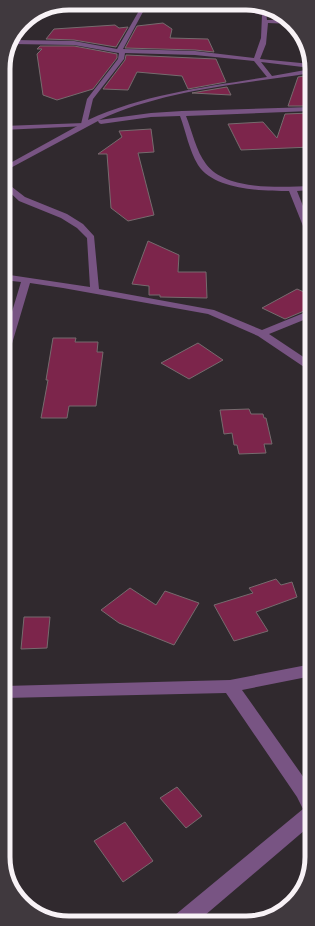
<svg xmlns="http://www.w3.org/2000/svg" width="315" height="926" viewBox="0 0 315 926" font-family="'Source Serif 4',serif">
<rect width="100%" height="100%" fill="#30292e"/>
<path fill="#7c254b" stroke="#766b6e" d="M 163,23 L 172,29 L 170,38 L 208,39 L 214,52 L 195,50 L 125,48 L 137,26 Z
M 115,25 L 119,28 L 128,27 L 116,47 L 74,40 L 46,39 L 54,29 Z
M 40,46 L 74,46 L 117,54 L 117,58 L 93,89 L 57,100 L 43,95 L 37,54 L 42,49 L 37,49 Z
M 126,55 L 216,59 L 226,82 L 188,89 L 182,76 L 137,72 L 128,90 L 103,89 L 125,60 Z
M 311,75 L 311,106 L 288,106 L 298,77 Z
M 227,87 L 231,95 L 192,93 L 203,91 Z
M 311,113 L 311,147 L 241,150 L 228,124 L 263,122 L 277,138 L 285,114 Z
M 151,129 L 154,152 L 138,153 L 154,215 L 128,221 L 111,208 L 107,154 L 98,154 L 122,137 L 119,131 Z
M 148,241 L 179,255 L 178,272 L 206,272 L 207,298 L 160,297 L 160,295 L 149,295 L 149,286 L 132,284 Z
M 297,289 L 311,295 L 311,308 L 285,319 L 262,308 Z
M 53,338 L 76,338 L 75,342 L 98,342 L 97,352 L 103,352 L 96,406 L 69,406 L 67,418 L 41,418 L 48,380 L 46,380 Z
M 198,343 L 223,360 L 189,379 L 161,363 Z
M 249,409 L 251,414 L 263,414 L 264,418 L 266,418 L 272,444 L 264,444 L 266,453 L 239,454 L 237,445 L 234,445 L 232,433 L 224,434 L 220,410 Z
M 276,579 L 281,585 L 292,582 L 297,597 L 256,612 L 268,631 L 234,641 L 214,605 L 253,593 L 249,588 Z
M 130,588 L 156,605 L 165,591 L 199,603 L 174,645 L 119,623 L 101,610 Z
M 24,617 L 50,617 L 47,648 L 21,649 Z
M 177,787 L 202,816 L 186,828 L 160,798 Z
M 125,822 L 153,861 L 123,882 L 94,841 Z"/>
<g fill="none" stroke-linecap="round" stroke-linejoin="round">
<path fill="#785483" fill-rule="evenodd" d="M 84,123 L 87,125 L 86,126 L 3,130 L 3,126 Z"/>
<path fill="#785483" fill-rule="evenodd" d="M 98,3 L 129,3 L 57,8 L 63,5 Z
M 141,3 L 145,4 L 145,7 L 239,7 L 257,9 L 266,13 L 267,20 L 289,20 L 293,22 L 292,24 L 268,23 L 266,44 L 260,59 L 311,64 L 311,68 L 261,62 L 272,76 L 311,69 L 311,73 C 242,84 163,90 99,120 L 151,113 L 182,111 L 311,107 L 311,111 L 186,116 C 192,131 196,151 206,164 C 226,191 281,187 311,186 L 311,190 L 297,191 L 311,226 L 311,239 L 307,236 L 289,191 C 262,191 214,190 198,165 C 189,150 186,132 180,116 L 151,117 L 101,124 L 99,123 L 98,121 L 3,172 L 3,167 L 81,124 L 87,99 L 118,59 L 119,53 L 74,45 L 13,44 L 15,40 L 74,41 L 117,49 L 140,9 ZM 239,9 L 262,15 L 261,38 L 254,58 L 195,51 L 123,49 L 144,10 ZM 125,53 L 195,55 L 254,61 L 267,77 C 206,87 145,94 88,120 L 93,99 L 124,59 Z
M 3,180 L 25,197 L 67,214 L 83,224 L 94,236 L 99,289 L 214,310 L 262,330 L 311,310 L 311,317 L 269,334 L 311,362 L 311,370 L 307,369 L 258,336 L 208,314 L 63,288 L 30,283 L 11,347 L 9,366 L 8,368 L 4,369 L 4,338 L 21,282 L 3,280 L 3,274 L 90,287 L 87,238 L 77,228 L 61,218 L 19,201 L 3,186 Z
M 312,664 L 312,676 L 242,690 L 309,785 L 312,791 L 312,824 L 197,922 L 173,922 L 175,915 L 303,809 L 297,797 L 226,693 L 4,698 L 4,686 L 230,680 Z"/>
</g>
<path d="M0 0H315V926H0ZM69 10H246A59 59 0 0 1 305 69V857A59 59 0 0 1 246 916H69A59 59 0 0 1 10 857V69A59 59 0 0 1 69 10Z" fill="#40393e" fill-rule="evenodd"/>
<path fill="none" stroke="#f8f2f6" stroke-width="5" d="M69 10H246A59 59 0 0 1 305 69V857A59 59 0 0 1 246 916H69A59 59 0 0 1 10 857V69A59 59 0 0 1 69 10Z"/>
</svg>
